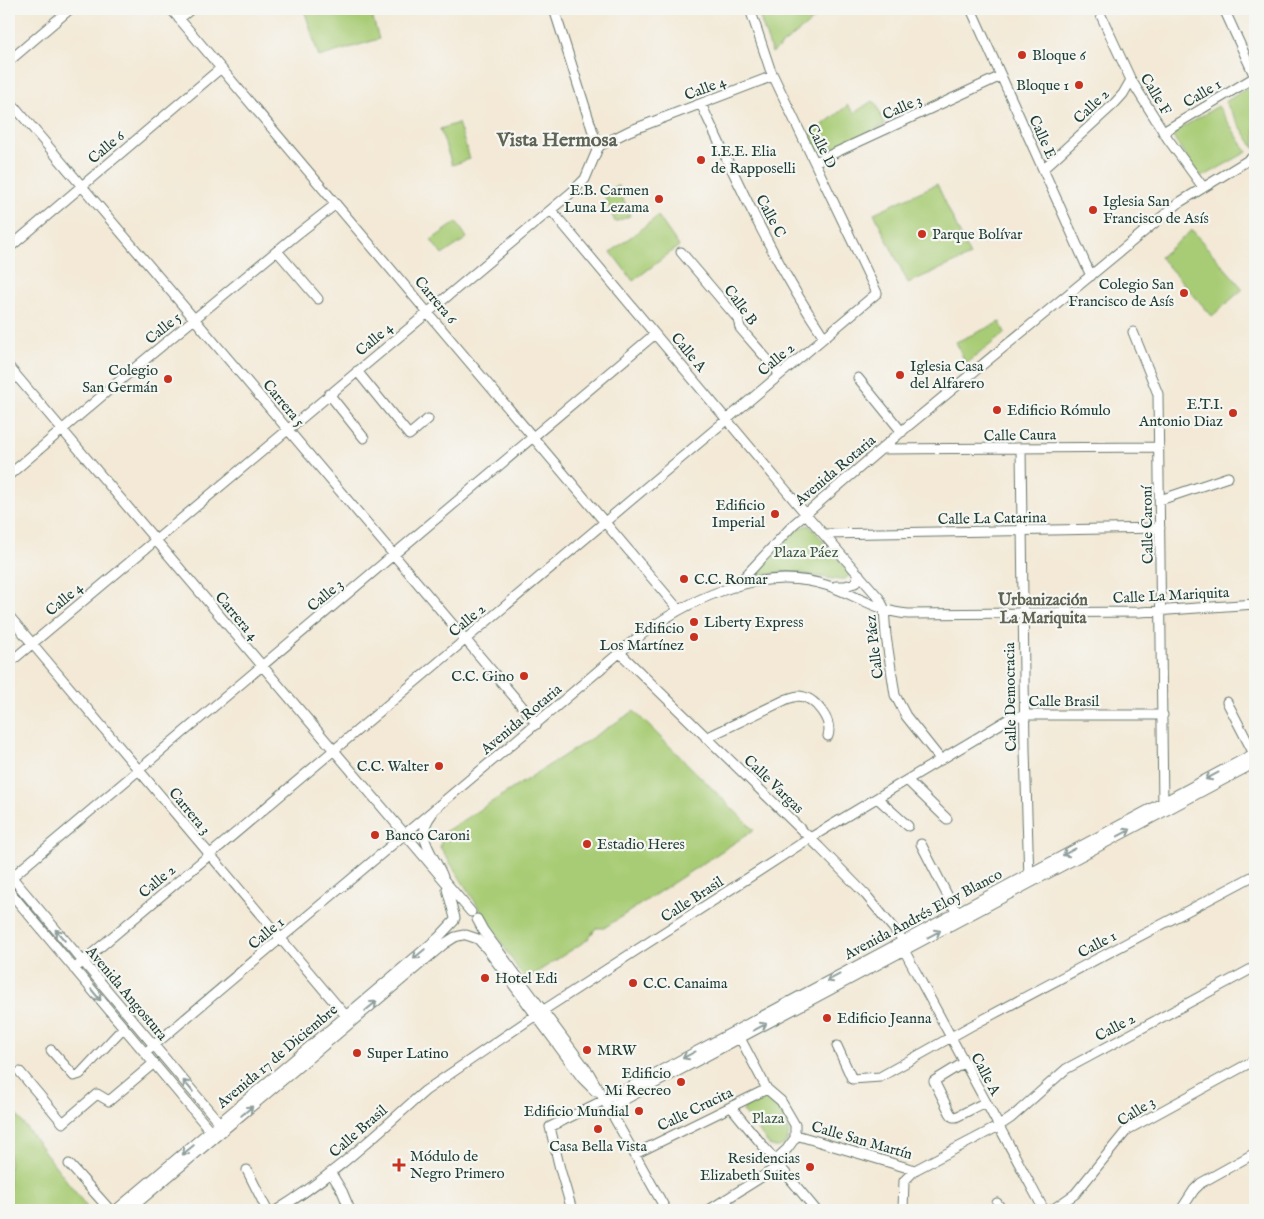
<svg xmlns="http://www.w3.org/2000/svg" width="1264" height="1219" viewBox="0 0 1264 1219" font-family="'IM FELL English',serif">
<rect width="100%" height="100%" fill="#f6f6f2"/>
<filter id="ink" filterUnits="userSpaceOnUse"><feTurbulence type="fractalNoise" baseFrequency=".02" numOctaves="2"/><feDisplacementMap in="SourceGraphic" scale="10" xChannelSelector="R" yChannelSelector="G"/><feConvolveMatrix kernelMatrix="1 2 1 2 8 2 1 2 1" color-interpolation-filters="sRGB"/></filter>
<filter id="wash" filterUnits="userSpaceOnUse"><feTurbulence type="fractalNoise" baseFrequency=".0096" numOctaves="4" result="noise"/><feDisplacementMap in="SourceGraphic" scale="20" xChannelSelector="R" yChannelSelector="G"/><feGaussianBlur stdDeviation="1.12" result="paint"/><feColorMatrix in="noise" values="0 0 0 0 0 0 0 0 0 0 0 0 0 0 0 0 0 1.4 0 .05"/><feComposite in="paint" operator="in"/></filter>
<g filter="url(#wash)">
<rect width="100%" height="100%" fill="#f3e9d6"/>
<path fill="#a8cc75" stroke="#648454" d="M 304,9 L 370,9 L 379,39 L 319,57 Z
M 757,9 L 827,9 L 772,53 Z
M 1255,83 L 1255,148 L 1254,148 L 1225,102 Z
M 872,101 L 876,103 L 885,125 L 818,155 L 810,135 L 848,105 L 854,113 Z
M 1218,106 L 1247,152 L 1206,175 L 1202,176 L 1196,172 L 1174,138 L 1173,133 Z
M 458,123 L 470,159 L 452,165 L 440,129 Z
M 937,184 L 970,256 L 908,283 L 874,213 Z
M 618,186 L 630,216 L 615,222 L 603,192 Z
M 658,216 L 679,246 L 633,281 L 611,252 Z
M 457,222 L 467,238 L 442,255 L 431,240 Z
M 1192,230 L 1243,289 L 1212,316 L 1160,257 Z
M 1000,322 L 1005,333 L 966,364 L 956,342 Z
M 808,525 L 811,527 L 849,572 L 849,576 L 845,579 L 839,580 L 792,572 L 780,572 L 759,576 L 758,572 L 798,529 Z
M 634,711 L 754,830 L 604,928 L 596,928 L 587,940 L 525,980 L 440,847 L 443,833 Z
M 764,1098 C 788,1096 802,1156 770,1146 L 743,1111 L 745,1107 Z
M 9,1105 L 89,1210 L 9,1210 Z"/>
</g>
<g filter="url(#ink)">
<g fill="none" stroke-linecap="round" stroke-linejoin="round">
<defs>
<path id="minor" d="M 171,9 L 679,610
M 554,9 L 598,148
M 971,9 L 1091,276
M 1098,9 L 1131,80 L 1168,139 L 1203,187
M 1224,9 L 1255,77
M 179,19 L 191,9
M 9,61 L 70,9
M 9,100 L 537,724
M 701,104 C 738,183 775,264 824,337
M 1163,132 L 1255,77
M 815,162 L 1001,76
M 1043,169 L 1114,104 L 1123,94 L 1131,80
M 551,210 L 805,513 L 879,598 L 884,608 L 886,636 L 895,695 L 906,716 L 941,760
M 9,248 L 221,68
M 277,251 L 318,299
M 681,252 L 738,319 L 740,328 L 780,374
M 1133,332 L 1158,394 L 1163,807
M 9,367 L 471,912
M 357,371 L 409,435 L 428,419
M 858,378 L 902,432
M 329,394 L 364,438
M 881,449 L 1159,447
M 1021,449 L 1025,750 L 1029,879
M 9,475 L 130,372 L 295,236 L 336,204
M 1160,500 L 1228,477
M 824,534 L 1160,528
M 836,586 L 845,586 L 855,583 L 859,574
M 735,587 L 794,524 L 908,426 L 1180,202 L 1255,156
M 9,616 L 351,1022
M 620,653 L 819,847 L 866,895 L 903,940 L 904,950 L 1044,1210
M 9,663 L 572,192 L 585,179 L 598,148 L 601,145 L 629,131 L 773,76
M 1227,702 L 1254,754
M 706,738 L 787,699 C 791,698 795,696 799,696 C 815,697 833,721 828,736
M 907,780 L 947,819
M 877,798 L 908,826
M 432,814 C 413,838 434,853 443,877
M 921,844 L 956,912
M 9,874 L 223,1127
M 12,877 L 655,334
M 447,889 L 455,918
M 9,891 L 214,1135
M 477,919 L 483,930 L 589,1073 L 666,1210
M 466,935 L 478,939 L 487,949 L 582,1078 L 595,1091
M 74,969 L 877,293 L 770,69 L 750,9
M 740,1038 L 767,1089 L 781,1101 L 795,1125 L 795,1138 L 787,1149 L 774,1161
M 837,1046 L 852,1079 L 880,1077 L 969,1027 L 1255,875
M 51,1050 L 74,1076 L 80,1074 L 124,1027
M 145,1053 C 307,915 471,780 632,642 C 685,600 761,563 829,586 C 855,595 880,612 908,614 L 1140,612 L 1255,604
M 965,1062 L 934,1081 L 950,1113 L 953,1117 L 956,1117 L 986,1102
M 20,1072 L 63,1123 L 97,1094 L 109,1101 L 154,1063
M 731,1107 L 816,1210
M 609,1108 L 1255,763
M 796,1135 L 915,1170 L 999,1126 L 1011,1118 L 1066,1069 L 1255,967
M 635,1154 L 767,1089
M 69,1164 L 110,1210
M 247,1170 L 267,1210
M 331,1173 L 342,1191 L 350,1210
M 725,1200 L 733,1210
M 997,1203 L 1002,1210
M 116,1210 L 438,938 L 454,921
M 129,1210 L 444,944 L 455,937 L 463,935
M 277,1210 C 332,1177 377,1133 425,1091 L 536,1015 L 810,838 L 1012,717 L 1025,715 L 1163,715
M 572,1210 L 560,1169 L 550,1127 L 626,1089 L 1255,753
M 709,1210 L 779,1166
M 903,1210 L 904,1181 L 915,1170
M 1052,1210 L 1075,1194 L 1127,1130 L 1255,1060
M 1181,1210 L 1194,1190 L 1201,1183 L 1255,1153"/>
</defs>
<use href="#minor" stroke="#69796d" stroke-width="11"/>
<use href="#minor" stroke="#fff" stroke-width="9"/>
</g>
<defs><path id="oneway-shaft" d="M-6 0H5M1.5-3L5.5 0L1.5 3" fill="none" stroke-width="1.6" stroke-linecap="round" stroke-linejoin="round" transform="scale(1.25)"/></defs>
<g stroke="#8f9e9a">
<use href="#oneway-shaft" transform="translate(1212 776) rotate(152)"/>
<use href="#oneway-shaft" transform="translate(1124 833) rotate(-28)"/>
<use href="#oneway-shaft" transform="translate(1069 852) rotate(152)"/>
<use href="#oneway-shaft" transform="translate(934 934) rotate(-28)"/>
<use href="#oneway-shaft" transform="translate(60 935) rotate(-130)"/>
<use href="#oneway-shaft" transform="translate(419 954) rotate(140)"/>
<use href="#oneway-shaft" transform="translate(833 978) rotate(152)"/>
<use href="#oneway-shaft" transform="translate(96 995) rotate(50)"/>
<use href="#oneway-shaft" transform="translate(371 1006) rotate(-40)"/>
<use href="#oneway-shaft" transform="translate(760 1027) rotate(-28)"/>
<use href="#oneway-shaft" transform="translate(689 1055) rotate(152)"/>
<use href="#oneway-shaft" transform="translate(188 1086) rotate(-130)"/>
<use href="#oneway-shaft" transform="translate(247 1111) rotate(-40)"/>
<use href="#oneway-shaft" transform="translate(188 1150) rotate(140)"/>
</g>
</g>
<g fill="#c8321e" stroke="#f6f6f2" stroke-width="2">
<circle cx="1022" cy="55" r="5"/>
<circle cx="1079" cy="85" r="5"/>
<circle cx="701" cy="160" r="5"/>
<circle cx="659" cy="199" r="5"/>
<circle cx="1093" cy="210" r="5"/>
<circle cx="922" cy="234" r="5"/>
<circle cx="1184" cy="293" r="5"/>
<circle cx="900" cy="375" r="5"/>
<circle cx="168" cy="379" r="5"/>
<circle cx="997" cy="410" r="5"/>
<circle cx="1233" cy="413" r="5"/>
<circle cx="775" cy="514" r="5"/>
<circle cx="684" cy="579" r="5"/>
<circle cx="694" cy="622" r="5"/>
<circle cx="694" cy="637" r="5"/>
<circle cx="524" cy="676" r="5"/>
<circle cx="439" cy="766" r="5"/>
<circle cx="375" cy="835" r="5"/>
<circle cx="587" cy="844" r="5"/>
<circle cx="485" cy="978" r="5"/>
<circle cx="633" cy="983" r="5"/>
<circle cx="827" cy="1018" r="5"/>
<circle cx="587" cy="1050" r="5"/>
<circle cx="357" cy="1053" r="5"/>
<circle cx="681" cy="1082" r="5"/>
<circle cx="639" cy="1111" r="5"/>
<circle cx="598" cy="1129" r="5"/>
<path d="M396.5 1157.5h5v5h5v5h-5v5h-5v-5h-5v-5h5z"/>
<circle cx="810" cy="1167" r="5"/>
</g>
<g text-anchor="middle" stroke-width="4.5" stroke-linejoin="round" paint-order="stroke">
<g font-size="15" fill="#1f3d34" stroke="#f6f6f2" text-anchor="start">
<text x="1032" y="60">Bloque 6</text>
<text x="1069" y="90" text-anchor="end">Bloque 1</text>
<text x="711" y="156">I.E.E. Elia<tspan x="711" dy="17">de Rapposelli</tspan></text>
<text x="649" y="195" text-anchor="end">E.B. Carmen<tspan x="649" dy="17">Luna Lezama</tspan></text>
<text x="1103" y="206">Iglesia San<tspan x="1103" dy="17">Francisco de Asís</tspan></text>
<text x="932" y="239">Parque Bolívar</text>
<text x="1174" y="289" text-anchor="end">Colegio San<tspan x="1174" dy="17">Francisco de Asís</tspan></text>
<text x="910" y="371">Iglesia Casa<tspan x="910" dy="17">del Alfarero</tspan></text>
<text x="158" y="375" text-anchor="end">Colegio<tspan x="158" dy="17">San Germán</tspan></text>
<text x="1223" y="409" text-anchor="end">E.T.I.<tspan x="1223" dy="17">Antonio Diaz</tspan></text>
<text x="1007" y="415">Edificio Rómulo</text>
<text x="765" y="510" text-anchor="end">Edificio<tspan x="765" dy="17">Imperial</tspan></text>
<text x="694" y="584">C.C. Romar</text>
<text x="704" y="627">Liberty Express</text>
<text x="684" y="633" text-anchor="end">Edificio<tspan x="684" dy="17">Los Martínez</tspan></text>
<text x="514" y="681" text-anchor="end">C.C. Gino</text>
<text x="429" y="771" text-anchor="end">C.C. Walter</text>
<text x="385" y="840">Banco Caroni</text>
<text x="597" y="849">Estadio Heres</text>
<text x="495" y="983">Hotel Edi</text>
<text x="643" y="988">C.C. Canaima</text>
<text x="837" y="1023">Edificio Jeanna</text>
<text x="597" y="1055">MRW</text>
<text x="367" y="1058">Super Latino</text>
<text x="671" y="1078" text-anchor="end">Edificio<tspan x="671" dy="17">Mi Recreo</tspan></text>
<text x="629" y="1116" text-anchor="end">Edificio Mundial</text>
<text x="598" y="1151" text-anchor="middle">Casa Bella Vista</text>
<text x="410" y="1161">Módulo de<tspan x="410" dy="17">Negro Primero</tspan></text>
<text x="800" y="1163" text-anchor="end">Residencias<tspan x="800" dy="17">Elizabeth Suites</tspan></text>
</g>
<g font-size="15" fill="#1f3d34" stroke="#f6f6f2">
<text transform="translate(705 88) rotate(-21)" y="5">Calle 4</text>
<text transform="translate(1202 93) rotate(-31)" y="5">Calle 1</text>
<text transform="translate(1156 94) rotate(59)" y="5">Calle F</text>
<text transform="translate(1091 106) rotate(-44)" y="5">Calle 2</text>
<text transform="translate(902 107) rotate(-24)" y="5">Calle 3</text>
<text transform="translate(1043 137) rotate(66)" y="5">Calle E</text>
<text transform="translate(822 146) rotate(64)" y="5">Calle D</text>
<text transform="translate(106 147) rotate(-40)" y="5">Calle 6</text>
<text transform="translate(771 216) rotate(62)" y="5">Calle C</text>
<text transform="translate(436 300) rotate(50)" y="5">Carrera 6</text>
<text transform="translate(741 305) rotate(54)" y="5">Calle B</text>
<text transform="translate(163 328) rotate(-39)" y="5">Calle 5</text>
<text transform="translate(374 339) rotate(-40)" y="5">Calle 4</text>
<text transform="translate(689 352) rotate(50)" y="5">Calle A</text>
<text transform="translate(776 359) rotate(-40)" y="5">Calle 2</text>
<text transform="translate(284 403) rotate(50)" y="5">Carrera 5</text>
<text transform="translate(1020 435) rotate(-1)" y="5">Calle Caura</text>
<text transform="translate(835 470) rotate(-40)" y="5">Avenida Rotaria</text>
<text transform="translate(992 518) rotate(-1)" y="5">Calle La Catarina</text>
<text transform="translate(1147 525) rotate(-91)" y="5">Calle Caroní</text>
<text transform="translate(325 595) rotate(-40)" y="5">Calle 3</text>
<text transform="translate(1171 595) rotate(-3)" y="5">Calle La Mariquita</text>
<text transform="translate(64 599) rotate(-40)" y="5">Calle 4</text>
<text transform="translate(237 616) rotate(50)" y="5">Carrera 4</text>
<text transform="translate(467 620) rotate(-40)" y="5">Calle 2</text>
<text transform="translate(874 647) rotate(-97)" y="5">Calle Páez</text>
<text transform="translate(1010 697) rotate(-91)" y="5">Calle Democracia</text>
<text x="1064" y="706">Calle Brasil</text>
<text transform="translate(521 719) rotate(-40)" y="5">Avenida Rotaria</text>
<text transform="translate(774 784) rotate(44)" y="5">Calle Vargas</text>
<text transform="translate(190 811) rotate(50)" y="5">Carrera 3</text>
<text transform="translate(157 881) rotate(-40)" y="5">Calle 2</text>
<text transform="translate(692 899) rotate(-33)" y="5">Calle Brasil</text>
<text transform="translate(923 914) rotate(-28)" y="5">Avenida Andrés Eloy Blanco</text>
<text transform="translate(266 933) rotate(-40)" y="5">Calle 1</text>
<text transform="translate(1097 944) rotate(-28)" y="5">Calle 1</text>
<text transform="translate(127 993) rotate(50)" y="5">Avenida Angostura</text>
<text transform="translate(1115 1027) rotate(-28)" y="5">Calle 2</text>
<text transform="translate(277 1056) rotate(-40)" y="5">Avenida 17 de Diciembre</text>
<text transform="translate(986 1074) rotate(62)" y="5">Calle A</text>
<text transform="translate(695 1109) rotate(-26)" y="5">Calle Crucita</text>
<text transform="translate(1136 1111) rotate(-32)" y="5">Calle 3</text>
<text transform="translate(358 1131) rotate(-41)" y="5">Calle Brasil</text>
<text transform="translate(862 1140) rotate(16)" y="5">Calle San Martín</text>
</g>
<g font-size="15" fill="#3a5a41" stroke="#f6f6f2">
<text x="806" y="557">Plaza Páez</text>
<text x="768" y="1123">Plaza</text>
</g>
<g font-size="16" font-weight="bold" fill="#5f6455" stroke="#f6f6f2">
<text x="1043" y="605">Urbanización<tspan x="1043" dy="18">La Mariquita</tspan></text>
</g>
<g font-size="20" font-weight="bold" fill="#5f6455" stroke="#f6f6f2">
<text x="557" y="146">Vista Hermosa</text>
</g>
</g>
<rect width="1264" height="1219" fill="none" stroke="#f6f6f2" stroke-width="30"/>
</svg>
